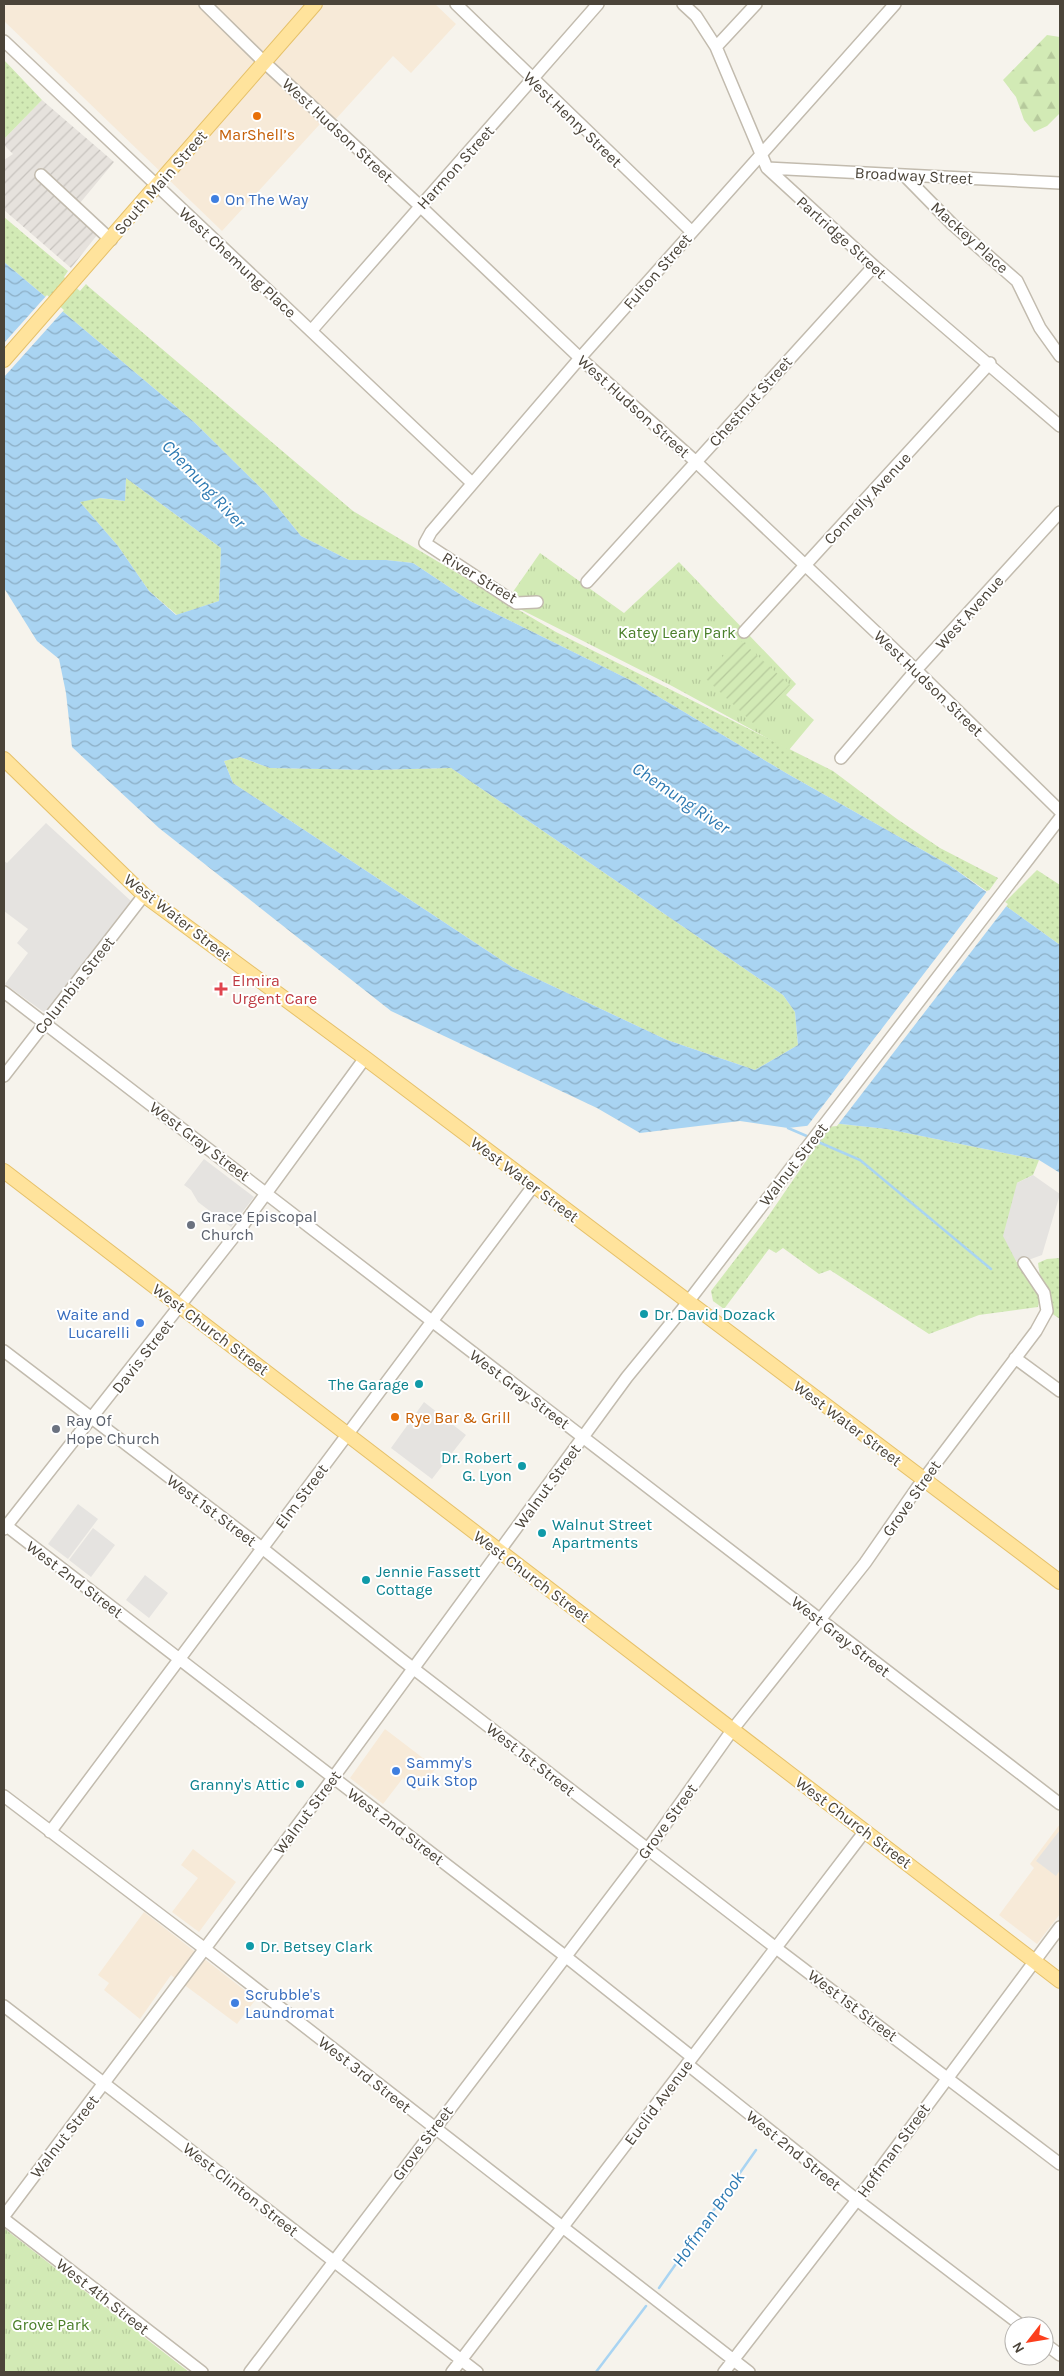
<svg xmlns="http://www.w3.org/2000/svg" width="1064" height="2376" viewBox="0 0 1064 2376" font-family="Karla,sans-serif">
<defs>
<pattern id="industrial-furrows" width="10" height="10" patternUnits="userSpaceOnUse" patternTransform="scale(1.25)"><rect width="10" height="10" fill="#e6e2dd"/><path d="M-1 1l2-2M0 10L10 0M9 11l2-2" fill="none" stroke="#c7c3be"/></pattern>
<pattern id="grass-dots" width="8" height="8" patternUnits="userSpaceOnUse" patternTransform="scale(1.25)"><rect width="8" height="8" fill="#d2eab5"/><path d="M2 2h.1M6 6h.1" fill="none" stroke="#b6ca9c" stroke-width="1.8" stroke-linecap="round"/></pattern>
<pattern id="forest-firs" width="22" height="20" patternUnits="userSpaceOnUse" patternTransform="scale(1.25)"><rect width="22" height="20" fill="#d2eab5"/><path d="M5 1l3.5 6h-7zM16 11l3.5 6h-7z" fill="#b6ca9c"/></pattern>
<pattern id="park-tufts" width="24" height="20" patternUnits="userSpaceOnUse" patternTransform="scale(1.25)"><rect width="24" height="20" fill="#d2eab5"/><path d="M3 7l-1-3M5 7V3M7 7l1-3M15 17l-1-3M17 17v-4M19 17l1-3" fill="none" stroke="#b6ca9c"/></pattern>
<pattern id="garden-furrows" width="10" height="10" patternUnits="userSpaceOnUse" patternTransform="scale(1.25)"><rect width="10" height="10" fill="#d2eab5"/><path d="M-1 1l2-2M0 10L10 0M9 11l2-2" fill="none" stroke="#b6ca9c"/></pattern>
<pattern id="water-waves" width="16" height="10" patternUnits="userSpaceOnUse" patternTransform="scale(1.25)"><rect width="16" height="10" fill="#a9d4f2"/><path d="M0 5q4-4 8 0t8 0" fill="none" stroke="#8caec5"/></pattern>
</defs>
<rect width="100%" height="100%" fill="#f6f3ec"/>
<path fill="#f7ead8" d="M 7,4 L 435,4 L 456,24 L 411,73 L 393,56 L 326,130 L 320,124 L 222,231 L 4,21 L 4,8 Z
M 385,1729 L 436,1768 L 419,1791 L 403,1778 L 383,1804 L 350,1778 Z
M 1060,1824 L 1060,1914 L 1037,1944 L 999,1915 L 1034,1868 L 1030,1864 Z
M 193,1849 L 236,1882 L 199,1932 L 172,1912 L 198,1878 L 181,1865 Z
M 144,1912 L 256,1999 L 237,2024 L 171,1975 L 140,2019 L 104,1990 L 109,1983 L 98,1975 Z"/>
<path fill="url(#industrial-furrows)" d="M 42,100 L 114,162 L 80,203 L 105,225 L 71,268 L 4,210 L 4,160 L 13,154 L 4,145 L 4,139 Z"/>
<path fill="url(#grass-dots)" d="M 4,60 L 42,100 L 4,139 Z
M 4,217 L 68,271 L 64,277 L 80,291 L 86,284 L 89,287 L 353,511 L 556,632 L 833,771 L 897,819 L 940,848 L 998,878 L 988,892 L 949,865 L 786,773 L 634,682 L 470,601 L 413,563 L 385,560 L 349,560 L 301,536 L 267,494 L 194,422 L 4,262 Z
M 126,478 L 221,548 L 219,601 L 177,615 L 149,591 L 118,546 L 79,501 L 100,498 L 125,501 Z
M 240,757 L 270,768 L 372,770 L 451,768 L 783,995 L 795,1012 L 798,1045 L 755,1070 L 667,1040 L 512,967 L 233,783 L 224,761 Z
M 1037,870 L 1060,885 L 1060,945 L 1003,904 Z
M 832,1123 L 887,1129 L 1039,1160 L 1033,1175 L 1017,1183 L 1016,1261 L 1041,1294 L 1038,1307 L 979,1315 L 929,1334 L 830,1270 L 819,1274 L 783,1248 L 776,1253 L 769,1249 L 724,1309 L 713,1301 L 711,1291 L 767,1218 Z
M 1060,1258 L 1060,1319 L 1051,1313 L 1051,1296 L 1040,1276 L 1038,1263 L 1047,1259 Z"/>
<path fill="url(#forest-firs)" d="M 1047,35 L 1060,37 L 1060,113 L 1047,126 L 1034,132 L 1024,120 L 1016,97 L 1003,80 Z"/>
<path fill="url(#park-tufts)" d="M 540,553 L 624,613 L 679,562 L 796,684 L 786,695 L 814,720 L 789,750 L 672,686 L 506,602 Z
M 5,2229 L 189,2372 L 4,2372 Z"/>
<path fill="url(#garden-furrows)" d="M 739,639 L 790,685 L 754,724 L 704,677 Z"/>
<path fill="#e5e3e0" d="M 46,823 L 131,901 L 45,1013 L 5,984 L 28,953 L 17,943 L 28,929 L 4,911 L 4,861 L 7,863 Z
M 204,1159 L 254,1197 L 231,1227 L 198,1202 L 191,1190 L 184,1185 Z
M 1033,1175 L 1060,1194 L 1042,1255 L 1020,1263 L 1016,1261 L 1003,1236 L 1017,1183 Z
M 424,1402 L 466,1435 L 432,1479 L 391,1448 Z
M 78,1504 L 98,1519 L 68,1559 L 48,1544 Z
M 93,1528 L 115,1545 L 91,1577 L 69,1560 Z
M 145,1575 L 168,1593 L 149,1618 L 126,1600 Z
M 1060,1830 L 1060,1870 L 1056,1876 L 1036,1861 Z"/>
<path fill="url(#water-waves)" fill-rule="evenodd" d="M 4,262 L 194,422 L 267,494 L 301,536 L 349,560 L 386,560 L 413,563 L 470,601 L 634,682 L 786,773 L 949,865 L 1060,945 L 1060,1173 L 1039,1160 L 887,1129 L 832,1123 L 788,1128 L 740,1121 L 640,1133 L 597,1108 L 391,1011 L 159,828 L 72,747 L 66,693 L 59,659 L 37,641 L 4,588 ZM 126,478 L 221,548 L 219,601 L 176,615 L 149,591 L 118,546 L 80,502 L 100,498 L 125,501 ZM 240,757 L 270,768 L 372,770 L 451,768 L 783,995 L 795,1012 L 798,1045 L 755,1070 L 667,1040 L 512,967 L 233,783 L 224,761 Z"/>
<path fill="#f6f3ec" d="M 47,295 L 64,310 L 4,377 L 4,343 Z
M 988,890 L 1008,904 L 837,1126 L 805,1129 Z"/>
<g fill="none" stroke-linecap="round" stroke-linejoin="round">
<path stroke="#a9d4f2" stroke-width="2.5" d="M 788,1128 L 809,1137
M 816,1141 L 860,1160 L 991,1269
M 659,2288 L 756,2150
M 596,2372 L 646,2306"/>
<defs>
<path id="minor" d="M 205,4 L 264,62 L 420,206 L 580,358 L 695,461 L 916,670 L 1060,811
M 456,4 L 692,232
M 683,4 L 696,16 L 716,47 L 767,168 L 874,266 L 1060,426
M 4,41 L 472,483
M 716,47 L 756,4
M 767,168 L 1060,183
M 41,175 L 111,240
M 904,175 L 952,224 L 1017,281 L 1040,328 L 1060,356
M 311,331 L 598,4
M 587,582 L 874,266
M 537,602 L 516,603 L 425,543 L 431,532 L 580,358 L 895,4
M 744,632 L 990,363
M 841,758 L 916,670 L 1060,512
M 4,992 L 1060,1804
M 4,1076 L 144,895
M 4,1351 L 262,1548 L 401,1659 L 776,1948 L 1060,2164
M 1015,1358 L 1060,1391
M 4,1524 L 565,1956 L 692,2057
M 4,1529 L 240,1229 L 365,1058
M 4,1796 L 205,1949 L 749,2372
M 50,1832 L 534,1185
M 4,2006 L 477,2372
M 687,2064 L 857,2200 L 1022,2326
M 4,2216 L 333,1778 L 627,1377 L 681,1311 L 1060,818
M 4,2219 L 202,2372
M 1044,2343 L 1060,2355
M 250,2372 L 655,1839 L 733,1729 L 865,1563 L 917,1488 L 1036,1331 L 1047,1311 L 1044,1293 L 1024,1263
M 452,2372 L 865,1831
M 724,2372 L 857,2200 L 1060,1927"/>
<path id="major" d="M 4,360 L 315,4
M 4,759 L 144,895 L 365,1058 L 1060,1582
M 4,1171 L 1060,1981"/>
</defs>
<use href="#minor" stroke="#c2bbae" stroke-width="14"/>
<use href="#major" stroke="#e6c16a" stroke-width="16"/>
<use href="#minor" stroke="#fff" stroke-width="11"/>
<use href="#major" stroke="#ffe39c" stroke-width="14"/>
</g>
<g fill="#e8710a" stroke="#fff" stroke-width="2">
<circle cx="257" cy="116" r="5"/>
<circle cx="395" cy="1417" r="5"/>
</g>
<g fill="#3f7fe0" stroke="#fff" stroke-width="2">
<circle cx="215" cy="199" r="5"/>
<circle cx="140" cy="1323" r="5"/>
<circle cx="396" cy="1771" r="5"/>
<circle cx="235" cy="2003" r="5"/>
</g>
<path fill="#e0444e" stroke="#fff" stroke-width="2" d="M218.5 981.5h5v5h5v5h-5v5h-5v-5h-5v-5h5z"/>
<g fill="#6b7280" stroke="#fff" stroke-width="2">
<circle cx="191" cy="1225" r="5"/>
<circle cx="56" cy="1429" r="5"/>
</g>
<g fill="#0f9aa8" stroke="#fff" stroke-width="2">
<circle cx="644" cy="1314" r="5"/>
<circle cx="419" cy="1384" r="5"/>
<circle cx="522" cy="1466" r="5"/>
<circle cx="542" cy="1533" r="5"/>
<circle cx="366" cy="1580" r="5"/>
<circle cx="300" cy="1784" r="5"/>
<circle cx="250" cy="1946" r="5"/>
</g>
<g text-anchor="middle" stroke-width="4" stroke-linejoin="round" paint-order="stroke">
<g font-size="16" fill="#4b4439" stroke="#fff">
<text transform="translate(573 119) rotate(44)" y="6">West Henry Street</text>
<text transform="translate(338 130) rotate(43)" y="6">West Hudson Street</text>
<text transform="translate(455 167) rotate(-48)" y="6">Harmon Street</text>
<text transform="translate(914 175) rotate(3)" y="6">Broadway Street</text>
<text transform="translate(160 182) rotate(-49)" y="6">South Main Street</text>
<text transform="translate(842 237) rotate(42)" y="6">Partridge Street</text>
<text transform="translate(970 237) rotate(42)" y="6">Mackey Place</text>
<text transform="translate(238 262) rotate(43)" y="6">West Chemung Place</text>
<text transform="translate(657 271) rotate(-49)" y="6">Fulton Street</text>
<text transform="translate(750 401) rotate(-48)" y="6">Chestnut Street</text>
<text transform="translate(634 406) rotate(42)" y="6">West Hudson Street</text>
<text transform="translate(867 498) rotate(-47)" y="6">Connelly Avenue</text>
<text transform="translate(480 577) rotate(31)" y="6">River Street</text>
<text transform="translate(969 612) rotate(-48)" y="6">West Avenue</text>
<text transform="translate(929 683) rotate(44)" y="6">West Hudson Street</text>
<text transform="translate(178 917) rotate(38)" y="6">West Water Street</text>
<text transform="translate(74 985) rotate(-52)" y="6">Columbia Street</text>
<text transform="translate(200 1141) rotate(37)" y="6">West Gray Street</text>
<text transform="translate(793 1164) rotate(-52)" y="6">Walnut Street</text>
<text transform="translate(525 1179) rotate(37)" y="6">West Water Street</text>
<text transform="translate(211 1329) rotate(37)" y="6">West Church Street</text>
<text transform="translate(142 1356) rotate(-52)" y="6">Davis Street</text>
<text transform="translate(520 1389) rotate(37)" y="6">West Gray Street</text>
<text transform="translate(848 1423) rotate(37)" y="6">West Water Street</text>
<text transform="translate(547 1486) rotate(-54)" y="6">Walnut Street</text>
<text transform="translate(301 1496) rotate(-53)" y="6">Elm Street</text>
<text transform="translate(911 1498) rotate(-55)" y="6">Grove Street</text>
<text transform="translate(212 1510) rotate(37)" y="6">West 1st Street</text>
<text transform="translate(532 1576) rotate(37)" y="6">West Church Street</text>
<text transform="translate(75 1579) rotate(37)" y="6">West 2nd Street</text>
<text transform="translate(841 1636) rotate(38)" y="6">West Gray Street</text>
<text transform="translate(531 1759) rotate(38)" y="6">West 1st Street</text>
<text transform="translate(307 1812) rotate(-53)" y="6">Walnut Street</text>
<text transform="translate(667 1821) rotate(-54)" y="6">Grove Street</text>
<text transform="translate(854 1822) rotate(37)" y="6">West Church Street</text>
<text transform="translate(396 1826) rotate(37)" y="6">West 2nd Street</text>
<text transform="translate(853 2005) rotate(37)" y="6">West 1st Street</text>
<text transform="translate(365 2074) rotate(38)" y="6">West 3rd Street</text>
<text transform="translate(658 2102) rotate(-53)" y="6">Euclid Avenue</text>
<text transform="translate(64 2136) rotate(-52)" y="6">Walnut Street</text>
<text transform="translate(422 2143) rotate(-53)" y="6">Grove Street</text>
<text transform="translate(794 2150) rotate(39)" y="6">West 2nd Street</text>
<text transform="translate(893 2150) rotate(-54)" y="6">Hoffman Street</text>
<text transform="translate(241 2189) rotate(38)" y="6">West Clinton Street</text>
<text transform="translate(103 2296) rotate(38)" y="6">West 4th Street</text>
</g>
<g font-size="16" fill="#c56008" stroke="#fff">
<text x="257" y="140">MarShell’s</text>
<text x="405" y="1423" text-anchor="start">Rye Bar &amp; Grill</text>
</g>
<g font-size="16" fill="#366cbe" stroke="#fff" text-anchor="start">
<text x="225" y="205">On The Way</text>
<text x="130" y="1320" text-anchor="end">Waite and<tspan x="130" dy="18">Lucarelli</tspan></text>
<text x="406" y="1768">Sammy's<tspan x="406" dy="18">Quik Stop</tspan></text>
<text x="245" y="2000">Scrubble's<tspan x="245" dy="18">Laundromat</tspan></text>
</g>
<g font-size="16" fill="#4a7f2a" stroke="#fff">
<text x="677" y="638">Katey Leary Park</text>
<text x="51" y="2330">Grove Park</text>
</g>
<g font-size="16" fill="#be3a42" stroke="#fff" text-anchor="start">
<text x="232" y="986">Elmira<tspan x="232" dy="18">Urgent Care</tspan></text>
</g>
<g font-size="16" fill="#5b616d" stroke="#fff" text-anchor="start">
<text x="201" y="1222">Grace Episcopal<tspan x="201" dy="18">Church</tspan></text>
<text x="66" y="1426">Ray Of<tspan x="66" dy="18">Hope Church</tspan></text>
</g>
<g font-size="16" fill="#0d838f" stroke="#fff" text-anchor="start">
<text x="654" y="1320">Dr. David Dozack</text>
<text x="409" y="1390" text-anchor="end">The Garage</text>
<text x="512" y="1463" text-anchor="end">Dr. Robert<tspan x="512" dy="18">G. Lyon</tspan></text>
<text x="552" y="1530">Walnut Street<tspan x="552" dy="18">Apartments</tspan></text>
<text x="376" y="1577">Jennie Fassett<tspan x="376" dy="18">Cottage</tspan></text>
<text x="290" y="1790" text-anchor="end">Granny's Attic</text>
<text x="260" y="1952">Dr. Betsey Clark</text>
</g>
<g font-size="18" font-style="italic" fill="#2e7ab2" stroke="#fff">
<text transform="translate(204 484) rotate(47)" y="6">Chemung River</text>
<text transform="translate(681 798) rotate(34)" y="6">Chemung River</text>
<text transform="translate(708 2219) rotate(-55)" y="6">Hoffman Brook</text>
</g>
</g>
<rect width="1064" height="2376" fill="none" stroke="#4b4439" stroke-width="10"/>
<g transform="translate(1029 2341) rotate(239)"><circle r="24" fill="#ffffff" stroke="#b7b4b0"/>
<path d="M0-4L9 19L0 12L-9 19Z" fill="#fc3f1d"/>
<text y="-8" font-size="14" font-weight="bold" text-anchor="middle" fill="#4b4439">N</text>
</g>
</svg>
